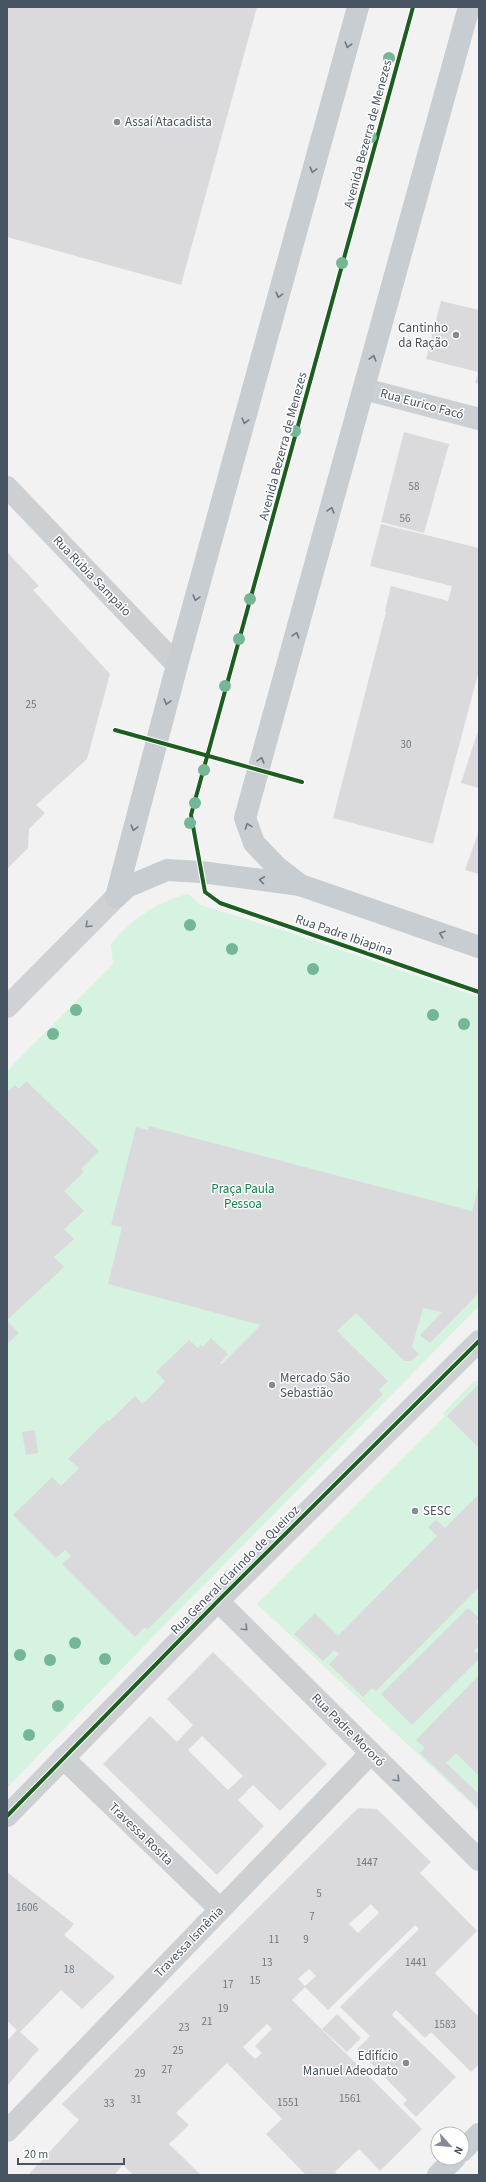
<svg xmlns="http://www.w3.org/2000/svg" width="486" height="2182" font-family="'Source Sans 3',sans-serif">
<rect width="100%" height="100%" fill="#f3f2f2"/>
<g fill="#d5f3e0">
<path d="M188,894L201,905L285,931L479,997V1306L144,1646L7,1788V1071L113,964L111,944C132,919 156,902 188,894Z"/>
<polygon points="474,1381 479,1381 479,1811 257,1604 444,1417 443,1413"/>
</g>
<g fill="#dadadc" fill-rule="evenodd">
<polygon points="7,7 257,7 181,285 7,237"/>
<polygon points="441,301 479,310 479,384 475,383 478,372 426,359"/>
<polygon points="404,432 449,444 424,533 381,522"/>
<polygon points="381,524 479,548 479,670 433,844 333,818 386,612 385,611 391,586 448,601 452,586 370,566"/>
<polygon points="7,552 39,586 33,590 110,674 87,759 36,805 45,813 29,829 28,848 7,869"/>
<polygon points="479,728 479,788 461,783"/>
<polygon points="479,830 479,874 465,870"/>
<polygon points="26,1081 99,1151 81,1169 84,1172 64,1191 84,1211 64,1229 74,1239 54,1257 64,1267 7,1320 7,1092 15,1085 19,1089"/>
<polygon points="149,1126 472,1211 479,1184 479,1293 430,1343 420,1335 442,1312 423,1308 412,1347 419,1354 411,1361 404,1361 356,1313 337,1331 388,1381 379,1390 383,1394 147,1630 145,1627 135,1637 62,1564 71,1556 65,1550 56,1558 13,1515 52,1477 61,1486 79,1468 68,1459 107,1420 109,1421 135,1396 142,1404 150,1397 165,1381 156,1372 189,1340 198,1348 201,1345 203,1347 211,1338 228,1354 220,1363 222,1364 261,1325 108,1284 122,1227 111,1225 136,1127 148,1130"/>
<polygon points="7,1321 19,1333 7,1344"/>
<polygon points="479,1384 479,1448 447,1416"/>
<polygon points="35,1430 38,1453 26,1455 22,1432"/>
<polygon points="479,1494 479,1587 376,1691 372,1688 363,1697 329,1664 339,1654 334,1650 323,1661 294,1634 315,1613 338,1636 437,1536 428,1527 436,1520 445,1528"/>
<polygon points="468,1608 479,1618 476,1622 479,1625 479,1646 474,1650 479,1655 479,1659 412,1725 381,1694"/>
<path d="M213,1652L327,1764L280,1811L253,1785L238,1800L264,1826L217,1875L103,1764L150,1716L177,1742L193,1725L167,1699ZM202,1736L243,1776L228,1790L188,1750Z"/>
<polygon points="479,1675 479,1776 456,1753 446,1763 479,1794 479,1809 420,1753 425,1748 416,1740"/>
<path d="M358,1808L377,1809L431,1862L420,1873L477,1931L435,1973L479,2017V2064L471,2072L431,2032L425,2038L396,2010L392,2015L456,2077L416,2117L403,2104L407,2100L357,2049L370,2036L340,2007L419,1929L415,1925L328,2010L305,1987L292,2000L422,2129L380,2171L359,2149L335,2172L338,2175H306L266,2134L282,2119L227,2063L176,2113L189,2125L169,2144L201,2175H133L123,2165L114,2175H28L79,2120L62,2104ZM371,1904L379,1913L358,1933L349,1924ZM309,1969L316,1976L305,1986L298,1979ZM267,2024L272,2029L255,2046L262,2053L255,2059L243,2047Z"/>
<polygon points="7,1872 74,1924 64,1935 115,1977 82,2009 61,1990 20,2032 39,2049 7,2086 7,2041 17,2030 7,2021"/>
<polygon points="337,2014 361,2038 347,2052 322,2029"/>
</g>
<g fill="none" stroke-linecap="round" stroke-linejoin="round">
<g stroke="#cdd0d3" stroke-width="22">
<polyline points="364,389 479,419"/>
<polyline points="7,487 177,665"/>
<polyline points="218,1601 479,1860"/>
<polyline points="63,1758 220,1909"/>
<polyline points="7,1816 218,1601 479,1341"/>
<polyline points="7,2131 371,1753"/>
</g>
<polyline stroke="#ced2d5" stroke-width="22" points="7,1007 116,897"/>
<g stroke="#c8cdd1" stroke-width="22">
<polyline points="300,885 277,867 254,843 245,818 469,7"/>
<polyline points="116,897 177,665 358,7"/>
<polyline points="116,897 127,887 167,870 201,872 300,885 479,947"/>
<polyline points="462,2151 479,2134"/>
<polyline points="438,2175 455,2158"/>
</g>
<g stroke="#fff" stroke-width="6">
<g id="cycleway">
<polyline points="413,7 191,815 205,892 220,903 479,992"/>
<polyline points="115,730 302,782"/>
<polyline points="7,1816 218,1601 479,1341"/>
</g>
</g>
<use href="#cycleway" stroke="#1b5e20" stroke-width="4"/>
</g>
<g fill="#75b696">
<circle cx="389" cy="58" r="6"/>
<circle cx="371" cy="137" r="6"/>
<circle cx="342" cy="263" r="6"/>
<circle cx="295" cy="431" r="6"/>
<circle cx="250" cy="599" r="6"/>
<circle cx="239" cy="639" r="6"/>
<circle cx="225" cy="686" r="6"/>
<circle cx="204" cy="770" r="6"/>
<circle cx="195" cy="803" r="6"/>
<circle cx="190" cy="823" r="6"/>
<circle cx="190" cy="925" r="6"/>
<circle cx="232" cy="949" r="6"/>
<circle cx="313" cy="969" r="6"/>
<circle cx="76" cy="1010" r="6"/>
<circle cx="433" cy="1015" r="6"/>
<circle cx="464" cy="1024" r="6"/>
<circle cx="53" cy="1034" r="6"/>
<circle cx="75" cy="1643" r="6"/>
<circle cx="20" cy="1655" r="6"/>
<circle cx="105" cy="1659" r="6"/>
<circle cx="50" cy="1660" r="6"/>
<circle cx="58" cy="1706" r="6"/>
<circle cx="29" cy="1735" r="6"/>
</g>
<defs><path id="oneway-chevron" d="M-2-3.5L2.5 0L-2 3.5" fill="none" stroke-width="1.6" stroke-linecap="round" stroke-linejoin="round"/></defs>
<g stroke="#6e7883">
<use href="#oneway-chevron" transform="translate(348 45) rotate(105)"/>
<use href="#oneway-chevron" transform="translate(313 170) rotate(105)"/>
<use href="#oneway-chevron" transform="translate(279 295) rotate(105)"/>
<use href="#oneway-chevron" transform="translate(373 358) rotate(-75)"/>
<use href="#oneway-chevron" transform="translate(245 421) rotate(105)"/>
<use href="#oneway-chevron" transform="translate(331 510) rotate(-74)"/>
<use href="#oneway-chevron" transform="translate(196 598) rotate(106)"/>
<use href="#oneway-chevron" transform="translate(296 635) rotate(-74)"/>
<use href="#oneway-chevron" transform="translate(167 702) rotate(105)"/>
<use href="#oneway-chevron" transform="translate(261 760) rotate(-74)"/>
<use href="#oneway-chevron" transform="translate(248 826) rotate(-110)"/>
<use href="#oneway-chevron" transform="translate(134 828) rotate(105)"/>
<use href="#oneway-chevron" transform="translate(262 880) rotate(-172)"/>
<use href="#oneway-chevron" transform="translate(442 934) rotate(-161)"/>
</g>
<use stroke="#76808a" href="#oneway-chevron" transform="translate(88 925) rotate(135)"/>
<g stroke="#767f89">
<use href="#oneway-chevron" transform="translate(245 1628) rotate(45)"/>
<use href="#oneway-chevron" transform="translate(397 1779) rotate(45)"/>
</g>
<g fill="#838b94" stroke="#fff" stroke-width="1.5">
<circle cx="117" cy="122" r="4"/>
<circle cx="456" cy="335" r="4"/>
<circle cx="272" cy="1385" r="4"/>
<circle cx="415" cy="1511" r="4"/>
<circle cx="406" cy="2063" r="4"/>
</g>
<g text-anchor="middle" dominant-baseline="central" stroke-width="3" stroke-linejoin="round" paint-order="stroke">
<g font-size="11" fill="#6d7781">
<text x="414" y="486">58</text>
<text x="405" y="518">56</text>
<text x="31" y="704">25</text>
<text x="406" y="744">30</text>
<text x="367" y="1862">1447</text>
<text x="319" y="1893">5</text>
<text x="27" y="1907">1606</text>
<text x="312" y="1916">7</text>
<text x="274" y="1939">11</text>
<text x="306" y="1939">9</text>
<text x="267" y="1962">13</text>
<text x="416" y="1962">1441</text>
<text x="69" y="1969">18</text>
<text x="255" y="1980">15</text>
<text x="228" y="1984">17</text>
<text x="223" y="2008">19</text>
<text x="207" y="2021">21</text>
<text x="445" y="2024">1583</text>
<text x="184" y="2027">23</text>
<text x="178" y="2050">25</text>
<text x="167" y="2069">27</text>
<text x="140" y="2073">29</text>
<text x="350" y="2098">1561</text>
<text x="136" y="2099">31</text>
<text x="288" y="2102">1551</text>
<text x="109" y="2103">33</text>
</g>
<g font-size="13" fill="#475461" stroke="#fff" text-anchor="start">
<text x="125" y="122">Assaí Atacadista</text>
<text x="448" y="328" text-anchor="end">Cantinho<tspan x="448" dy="15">da Ração</tspan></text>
<text x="280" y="1378">Mercado São<tspan x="280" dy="15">Sebastião</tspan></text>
<text x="423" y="1511">SESC</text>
<text x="398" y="2056" text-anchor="end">Edifício<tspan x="398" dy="15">Manuel Adeodato</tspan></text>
</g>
<g font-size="13" fill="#475461" stroke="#fff">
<text transform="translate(368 134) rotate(-75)">Avenida Bezerra de Menezes</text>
<text transform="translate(422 404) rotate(15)">Rua Eurico Facó</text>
<text transform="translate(283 446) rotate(-75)">Avenida Bezerra de Menezes</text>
<text transform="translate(92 576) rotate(46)">Rua Rúbia Sampaio</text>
<text transform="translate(344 935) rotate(19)">Rua Padre Ibiapina</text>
<text transform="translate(235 1570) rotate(-45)">Rua General Clarindo de Queiroz</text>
<text transform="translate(348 1730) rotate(45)">Rua Padre Mororó</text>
<text transform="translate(141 1834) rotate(44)">Travessa Rosita</text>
<text transform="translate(189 1942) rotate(-46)">Travessa Ismênia</text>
</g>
<g font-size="13" fill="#0e854b" stroke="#fff">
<text x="243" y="1189">Praça Paula<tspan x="243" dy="15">Pessoa</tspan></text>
</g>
</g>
<rect width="486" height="2182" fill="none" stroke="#475461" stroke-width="16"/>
<g transform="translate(450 2146) rotate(117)"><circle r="19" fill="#ffffff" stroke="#b5bbc0"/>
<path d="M0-3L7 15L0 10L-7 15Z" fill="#838b94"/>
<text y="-6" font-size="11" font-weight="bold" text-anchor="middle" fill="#475461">N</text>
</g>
<path d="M18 2158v6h106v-6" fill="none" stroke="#475461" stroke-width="2"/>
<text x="24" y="2158" font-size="12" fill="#475461" stroke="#ffffff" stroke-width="3" paint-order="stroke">20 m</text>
</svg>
